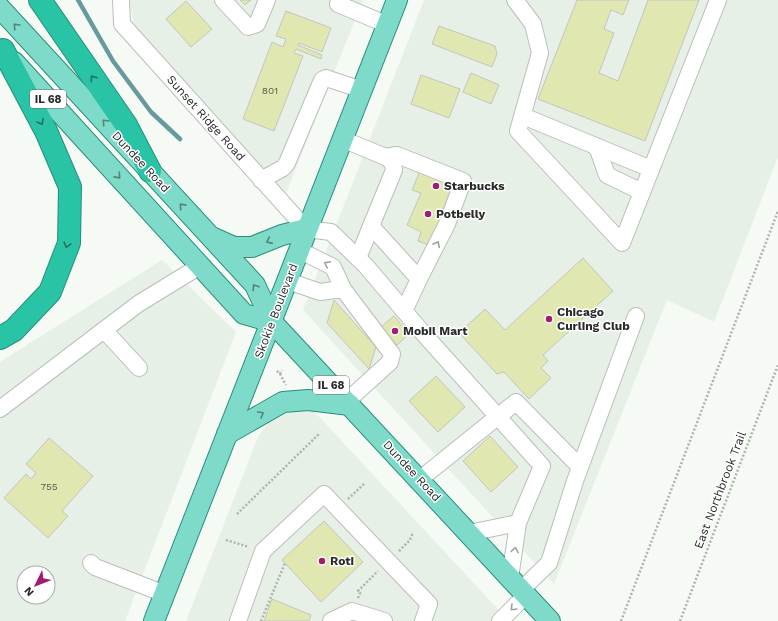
<svg xmlns="http://www.w3.org/2000/svg" width="778" height="621" font-family="'Work Sans',sans-serif">
<rect width="100%" height="100%" fill="#f6faf5"/>
<g fill="#e6f0e6" fill-rule="evenodd">
<polygon points="129,0 363,0 285,196 135,29"/>
<polygon points="424,0 778,0 778,157 714,322 667,300 554,584 303,310"/>
<path d="M162,260L236,332L125,621H0V362ZM24,573H48V597H24Z"/>
<polygon points="310,407 509,621 186,621 258,437 275,413"/>
</g>
<g fill="none" stroke-linecap="round" stroke-linejoin="round">
<polyline stroke="#679a9f" stroke-width="4.5" points="78,0 113,61 151,112 180,139"/>
</g>
<g fill="#e0e7b0" stroke="#c4c5c0">
<polygon points="240,0 251,0 245,5"/>
<polygon points="577,0 629,0 623,15 611,10 604,29 614,33 599,73 618,81 648,0 699,0 645,141 538,99"/>
<polygon points="186,1 212,29 191,47 166,19"/>
<polygon points="286,11 331,28 322,52 299,43 298,45 322,55 321,59 296,49 294,53 303,56 274,131 243,119 272,42 283,47 286,39 276,36"/>
<polygon points="439,26 495,46 497,54 492,67 432,44"/>
<polygon points="471,73 499,85 491,104 463,92"/>
<polygon points="421,75 460,89 449,118 411,104"/>
<polygon points="422,166 453,186 431,246 418,241 421,232 407,225 421,193 412,190"/>
<polygon points="583,258 613,291 543,355 548,361 541,368 551,378 529,399 504,372 497,374 459,333 485,309 505,330"/>
<polygon points="334,300 376,347 369,369 327,323"/>
<polygon points="394,316 409,334 397,345 381,327"/>
<polygon points="436,376 465,407 438,432 409,401"/>
<polygon points="490,436 518,467 491,492 463,461"/>
<polygon points="49,438 93,476 62,511 68,516 48,538 4,498 26,474 31,479 36,473 26,464"/>
<polygon points="324,521 363,562 321,602 282,560"/>
<polygon points="272,599 311,615 309,621 264,621"/>
</g>
<g fill="none" stroke-linecap="round" stroke-linejoin="round">
<g stroke="#babeba" stroke-width="18">
<g id="minor">
<polyline points="121,0 122,24 306,229 331,232 366,266 422,332 542,466 518,523 510,578"/>
<polyline points="223,0 248,27 257,24 267,0"/>
<polyline points="339,0 338,4 388,25"/>
<polyline points="515,0 533,24 540,53 518,131 622,243 718,0"/>
<polyline points="523,116 651,169"/>
<polyline points="342,139 388,158 393,164 394,170 358,258"/>
<polyline points="597,147 607,175 642,192"/>
<polyline points="385,157 397,155 463,181 447,224 419,279"/>
<polyline points="261,180 283,168 287,163 322,80 326,78 362,90"/>
<polyline points="371,226 419,279 404,311"/>
<polyline points="299,250 333,267 343,289 392,354 390,362 347,401"/>
<polyline points="288,281 320,292 343,289"/>
<polyline points="104,330 139,368"/>
<polyline points="0,409 138,304 200,266"/>
<polyline points="419,480 516,402 580,467"/>
<polyline points="469,533 518,523"/>
<polyline points="91,563 95,567 165,594"/>
<polyline points="521,590 549,563 575,481 636,316"/>
<polyline points="238,621 263,551 324,494 429,604 423,621"/>
<polyline points="331,621 352,611 384,621"/>
<polyline points="500,621 526,595"/>
</g>
</g>
<g stroke="#298e7a" stroke-width="22">
<g id="major">
<polyline points="0,8 255,285 272,322 550,621"/>
<polyline points="14,62 244,314 272,322"/>
<polyline points="214,238 234,247 252,247 282,235 306,229"/>
<polyline points="227,434 283,402 308,400 350,405"/>
<polyline points="154,621 397,0"/>
</g>
</g>
<g stroke="#298e7a" stroke-width="24">
<g id="highway">
<polyline points="40,0 126,125 150,171"/>
<polyline points="0,338 14,330 50,292 69,243 70,187 46,131 3,50"/>
</g>
</g>
<g stroke="#afb2ae" stroke-width="2.5" stroke-dasharray="2 2" stroke-linecap="butt">
<polyline points="277,371 280,374 286,385"/>
<polyline points="280,374 282,370"/>
<polyline points="348,499 365,483"/>
<polyline points="237,514 319,434"/>
<polyline points="226,540 249,547"/>
<polyline points="399,551 410,540 413,532"/>
<polyline points="358,598 360,593 358,591 378,571"/>
<polyline points="261,621 285,563"/>
<polyline points="621,621 778,211"/>
<polyline points="680,621 778,365"/>
</g>
<use href="#minor" stroke="#fff" stroke-width="16"/>
<use href="#major" stroke="#7fdbc9" stroke-width="20"/>
<use href="#highway" stroke="#29c3a5" stroke-width="22"/>
</g>
<defs><path id="oneway-chevron" d="M-2-3.5L2.5 0L-2 3.5" fill="none" stroke-width="1.6" stroke-linecap="round" stroke-linejoin="round"/></defs>
<g stroke="#548379">
<use href="#oneway-chevron" transform="translate(16 26) rotate(-133)"/>
<use href="#oneway-chevron" transform="translate(105 122) rotate(-133)"/>
<use href="#oneway-chevron" transform="translate(118 176) rotate(48)"/>
<use href="#oneway-chevron" transform="translate(182 206) rotate(-132)"/>
<use href="#oneway-chevron" transform="translate(269 241) rotate(156)"/>
<use href="#oneway-chevron" transform="translate(255 287) rotate(-122)"/>
<use href="#oneway-chevron" transform="translate(261 414) rotate(-30)"/>
</g>
<g stroke="#296f61">
<use href="#oneway-chevron" transform="translate(93 78) rotate(-124)"/>
<use href="#oneway-chevron" transform="translate(41 122) rotate(61)"/>
<use href="#oneway-chevron" transform="translate(67 245) rotate(105)"/>
</g>
<g stroke="#9fa09f">
<use href="#oneway-chevron" transform="translate(437 244) rotate(-63)"/>
<use href="#oneway-chevron" transform="translate(327 264) rotate(-154)"/>
<use href="#oneway-chevron" transform="translate(515 550) rotate(-81)"/>
<use href="#oneway-chevron" transform="translate(513 608) rotate(135)"/>
</g>
<g fill="#a21e6d" stroke="#fff" stroke-width="1.5">
<circle cx="436" cy="186" r="4"/>
<circle cx="428" cy="214" r="4"/>
<circle cx="549" cy="319" r="4"/>
<circle cx="395" cy="331" r="4"/>
<circle cx="322" cy="561" r="4"/>
</g>
<g text-anchor="middle" dominant-baseline="central" stroke-width="3" stroke-linejoin="round" paint-order="stroke">
<g font-size="10" fill="#575a4b">
<text x="270" y="90">801</text>
<text x="49" y="486">755</text>
</g>
<g fill="#fff" stroke="#696b69" stroke-width="1">
<rect x="30" y="90" width="36" height="18" rx="3"/>
<rect x="313" y="376" width="36" height="18" rx="3"/>
</g>
<g font-size="11" font-weight="bold" fill="#292b29">
<text x="48" y="99">IL 68</text>
<text x="331" y="385">IL 68</text>
</g>
<g font-size="12" fill="#292b29" stroke="#fff">
<text transform="translate(206 118) rotate(48)">Sunset Ridge Road</text>
<text transform="translate(141 162) rotate(47)">Dundee Road</text>
<text transform="translate(276 311) rotate(-69)">Skokie Boulevard</text>
<text transform="translate(412 471) rotate(47)">Dundee Road</text>
<text transform="translate(720 490) rotate(-69)">East Northbrook Trail</text>
</g>
<g font-size="12" font-weight="bold" fill="#292b29" stroke="#fff" text-anchor="start">
<text x="444" y="186">Starbucks</text>
<text x="436" y="214">Potbelly</text>
<text x="557" y="312">Chicago<tspan x="557" dy="14">Curling Club</tspan></text>
<text x="403" y="331">Mobil Mart</text>
<text x="330" y="561">Roti</text>
</g>
</g>
<g transform="translate(36 585) rotate(227)"><circle r="19" fill="#ffffff" stroke="#a9aaa9"/>
<path d="M0-3L7 15L0 10L-7 15Z" fill="#a21e6d"/>
<text y="-6" font-size="11" font-weight="bold" text-anchor="middle" fill="#292b29">N</text>
</g>
</svg>
